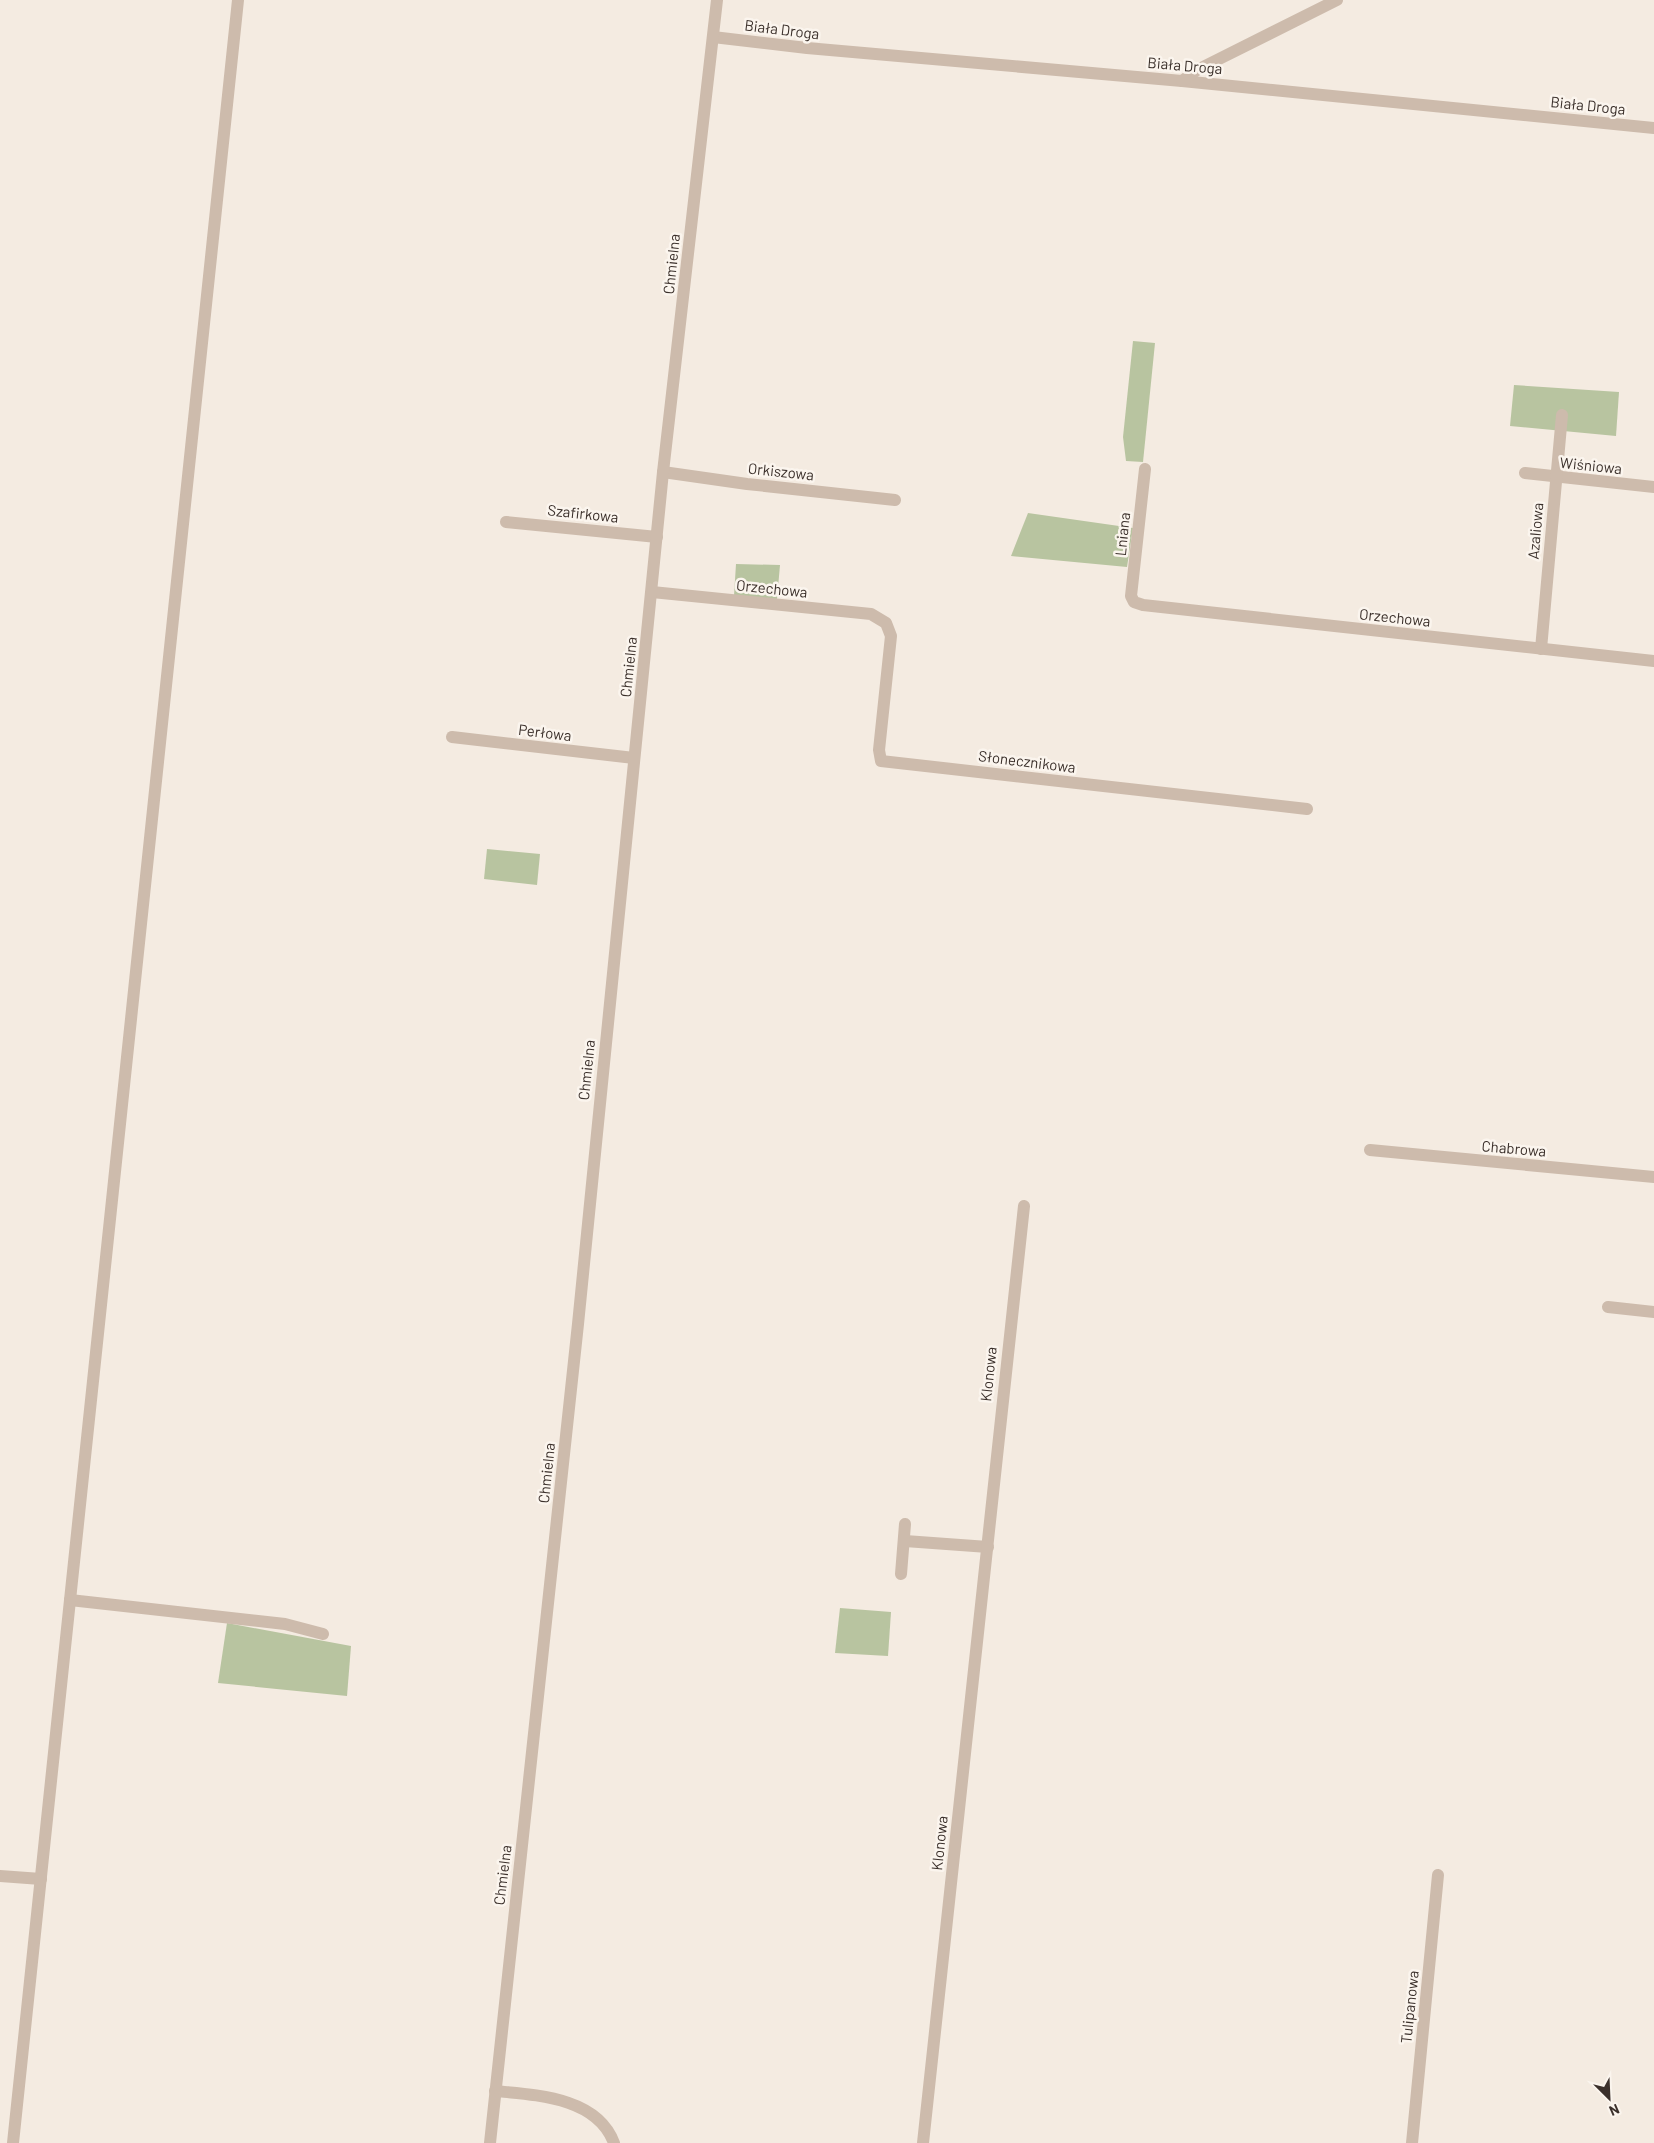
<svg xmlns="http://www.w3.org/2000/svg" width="1654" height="2143" font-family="Barlow,sans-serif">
<rect width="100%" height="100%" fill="#f4ebe1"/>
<g fill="#b8c4a0">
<polygon points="1133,341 1155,343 1143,462 1126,461 1123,437"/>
<polygon points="1514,385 1619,392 1616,436 1510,426"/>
<polygon points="1028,513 1133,528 1127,567 1011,556"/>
<polygon points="736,564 780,565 777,599 734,596"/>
<polygon points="487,849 540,854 537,885 484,879"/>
<polygon points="840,1608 891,1612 888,1656 835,1653"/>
<polygon points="227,1623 351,1646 347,1696 218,1683"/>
</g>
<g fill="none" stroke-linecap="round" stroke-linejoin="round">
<g stroke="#cdbbac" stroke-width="12">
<polyline points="713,37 807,48 1182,81 1654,128"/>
<polyline points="1182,81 1197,70 1337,0"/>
<polyline points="1145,469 1131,596 1134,602 1143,605 1654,661"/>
<polyline points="663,472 747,484 895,500"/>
<polyline points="1525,473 1654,487"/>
<polyline points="506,522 657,537"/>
<polyline points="652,592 871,614 886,623 891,636 879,750 881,761 1307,809"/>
<polyline points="1541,649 1562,415"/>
<polyline points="452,737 634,758"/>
<polyline points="1370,1150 1654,1177"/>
<polyline points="1608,1307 1654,1312"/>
<polyline points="905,1541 988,1547"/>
<polyline points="901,1574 905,1524"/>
<polyline points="70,1600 285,1624 323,1634"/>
<polyline points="0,1876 41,1879"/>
<path d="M495,2091C536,2095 597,2097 614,2143"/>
<polyline points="13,2143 238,0"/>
<polyline points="490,2143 578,1324 663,472 717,0"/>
<polyline points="923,2143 1024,1206"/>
<polyline points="1412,2143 1438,1875"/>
</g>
</g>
<g text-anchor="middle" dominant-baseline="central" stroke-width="5" stroke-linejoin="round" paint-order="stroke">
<g font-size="15" fill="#3b302b" stroke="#fbf5ee">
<text transform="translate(782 29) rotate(7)">Biała Droga</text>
<text transform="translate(1185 65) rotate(5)">Biała Droga</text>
<text transform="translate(1588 105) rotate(6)">Biała Droga</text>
<text transform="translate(671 264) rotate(-84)">Chmielna</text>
<text transform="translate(1591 465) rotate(6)">Wiśniowa</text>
<text transform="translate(781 471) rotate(6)">Orkiszowa</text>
<text transform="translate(583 513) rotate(6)">Szafirkowa</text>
<text transform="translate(1535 531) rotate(-85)">Azaliowa</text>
<text transform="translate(1122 534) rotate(-84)">Lniana</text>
<text transform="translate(772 588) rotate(6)">Orzechowa</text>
<text transform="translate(1395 617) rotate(6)">Orzechowa</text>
<text transform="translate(628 667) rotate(-84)">Chmielna</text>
<text transform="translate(545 732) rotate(7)">Perłowa</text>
<text transform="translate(1027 761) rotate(7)">Słonecznikowa</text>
<text transform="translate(586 1070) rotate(-84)">Chmielna</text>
<text transform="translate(1514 1148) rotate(5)">Chabrowa</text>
<text transform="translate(988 1374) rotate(-84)">Klonowa</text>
<text transform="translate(546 1473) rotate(-84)">Chmielna</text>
<text transform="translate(939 1843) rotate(-84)">Klonowa</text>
<text transform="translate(502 1875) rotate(-83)">Chmielna</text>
<text transform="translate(1409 2007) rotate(-84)">Tulipanowa</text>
</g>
</g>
<g transform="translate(1609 2098) rotate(156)" stroke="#fbf5ee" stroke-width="4" paint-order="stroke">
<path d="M0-4L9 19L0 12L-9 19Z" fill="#3b302b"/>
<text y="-8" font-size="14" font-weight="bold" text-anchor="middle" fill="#3b302b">N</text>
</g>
</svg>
